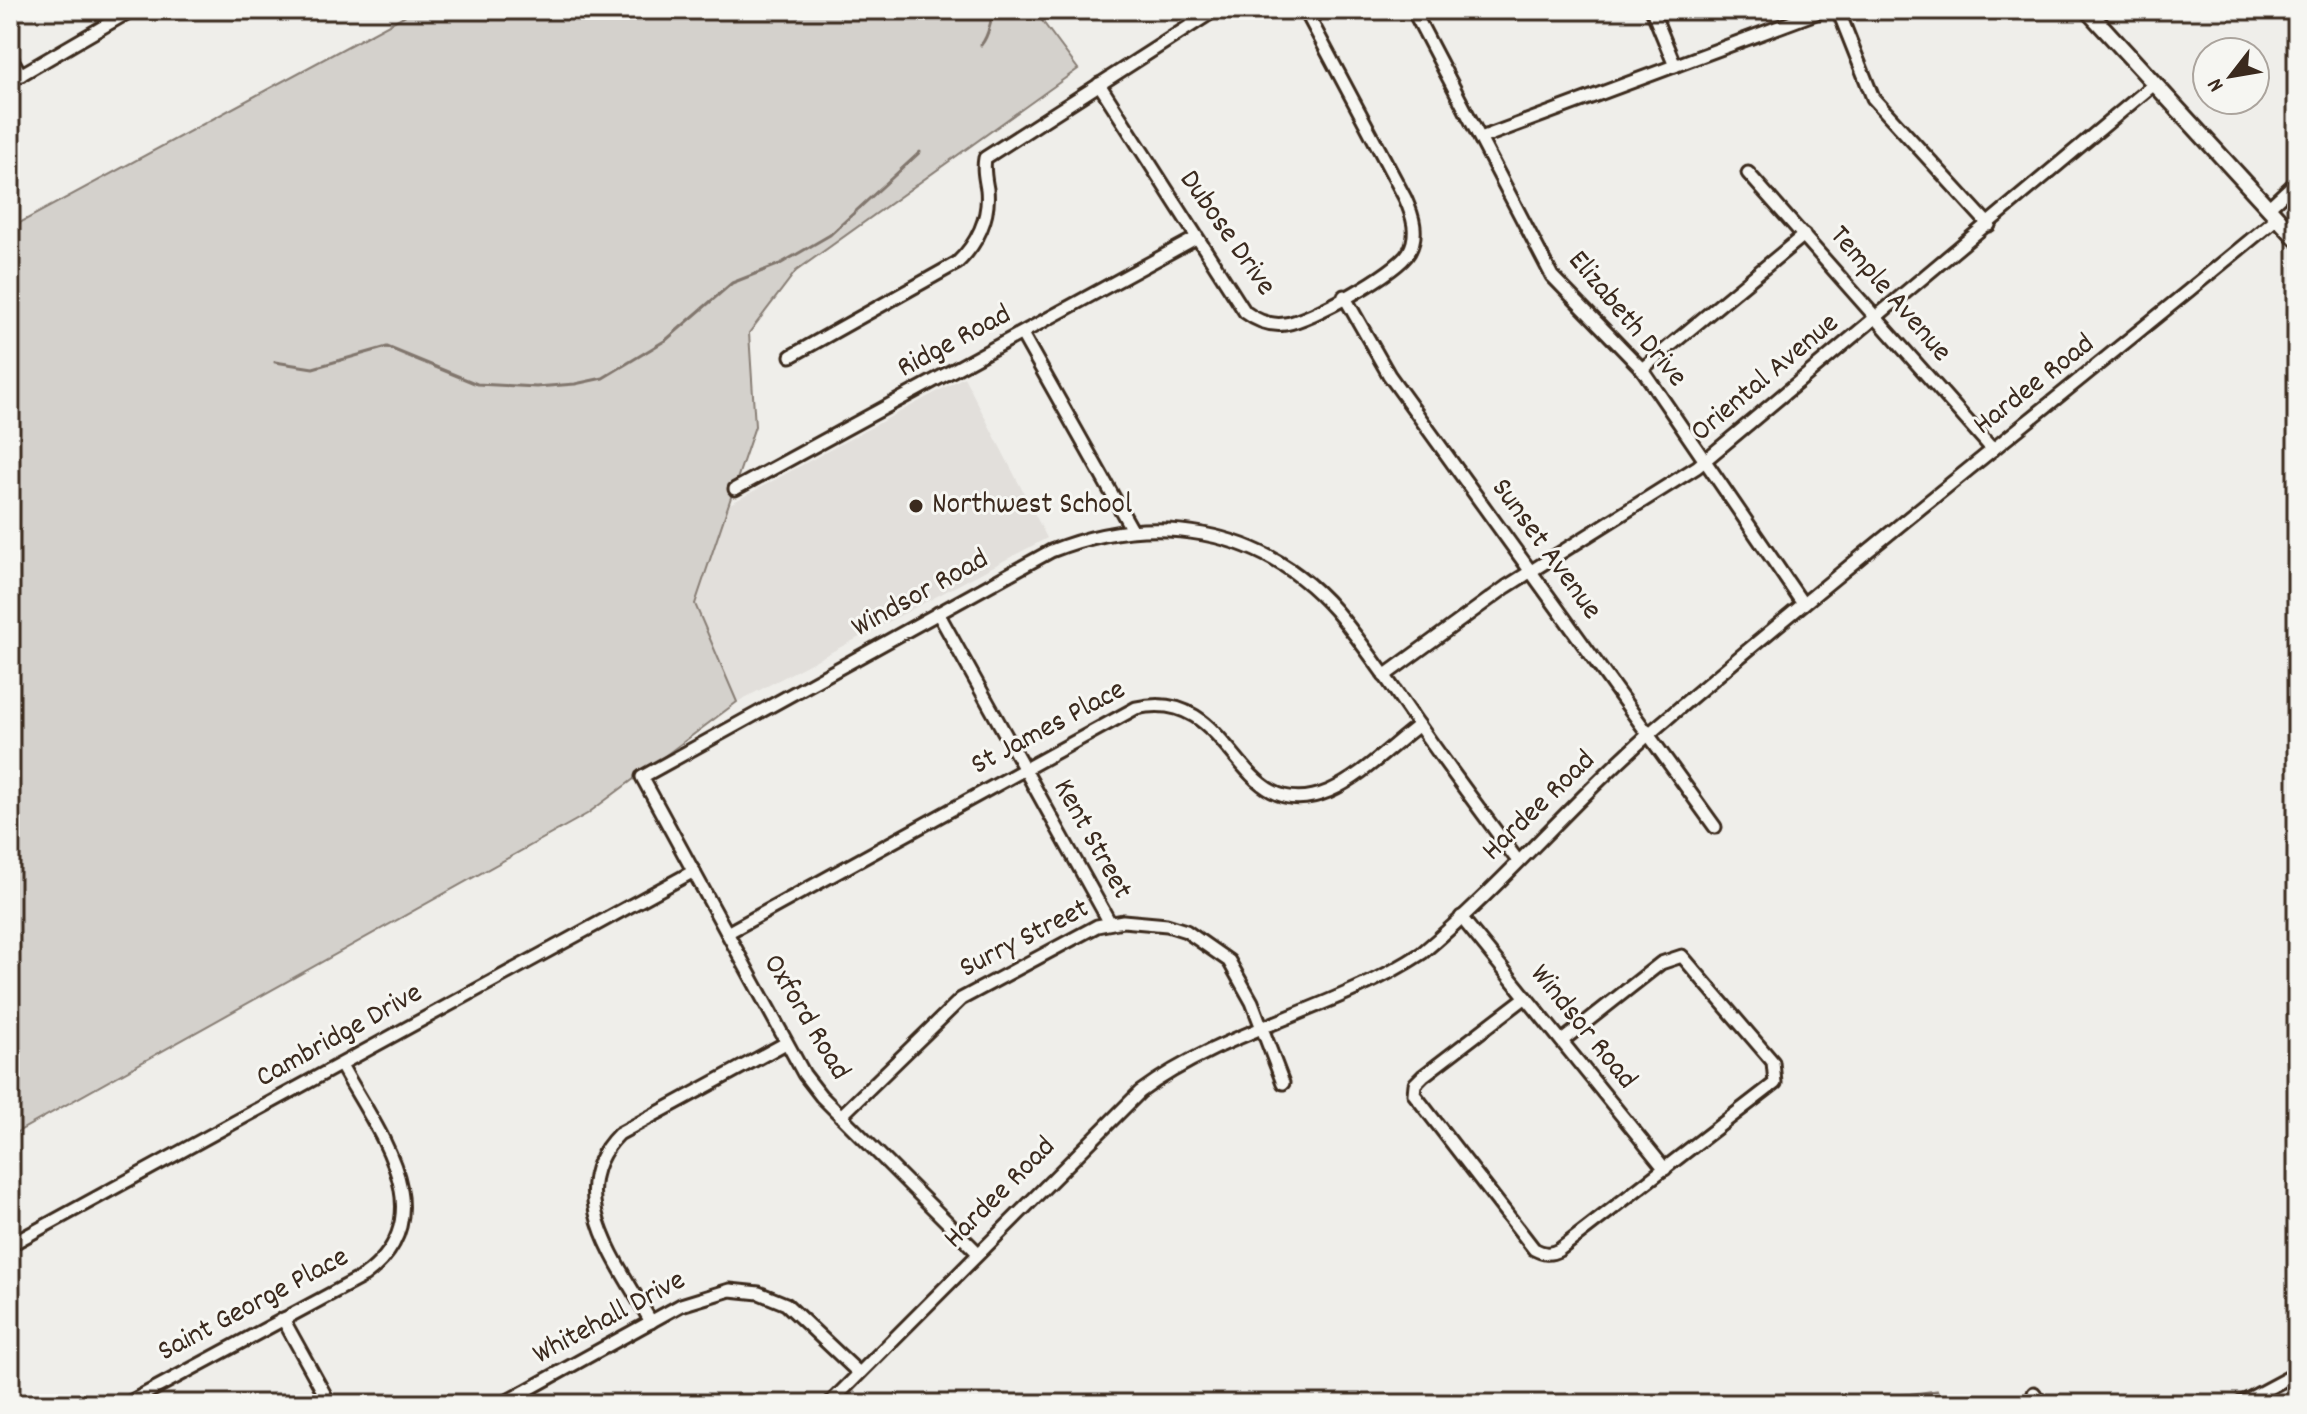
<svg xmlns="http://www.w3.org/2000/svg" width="2307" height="1414" font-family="Dekko,sans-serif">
<rect width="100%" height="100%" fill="#efeeea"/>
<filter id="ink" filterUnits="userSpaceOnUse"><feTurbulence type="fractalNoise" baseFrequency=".0125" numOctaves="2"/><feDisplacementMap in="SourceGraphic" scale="16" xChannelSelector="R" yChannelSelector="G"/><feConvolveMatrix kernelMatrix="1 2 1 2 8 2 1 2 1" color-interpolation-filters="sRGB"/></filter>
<g filter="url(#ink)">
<polygon fill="#e2dfdb" points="964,377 1047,538 737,702 695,604 728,505"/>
<polygon fill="#d4d1cc" stroke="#887e75" stroke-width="2" points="415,10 1034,10 1078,69 796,271 749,333 755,426 695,604 737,702 587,814 10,1136 10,228"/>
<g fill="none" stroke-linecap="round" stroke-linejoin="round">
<g stroke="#81766d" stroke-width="3">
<path d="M981,45C991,33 988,22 996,10"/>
<polyline points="275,362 313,368 387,347 477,384 536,387 575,384 603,378 666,340 732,283 780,264 830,235 920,152"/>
<polyline points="2296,1211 2297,1208"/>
<polyline points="1835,1404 1937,1391"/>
</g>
<g stroke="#3b2a1e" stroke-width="17">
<g id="minor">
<polyline points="1413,10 1552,276 1642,369 1803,604"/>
<polyline points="1652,10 1675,66"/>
<polyline points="1838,10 1873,98 1989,225"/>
<polyline points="10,56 21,75"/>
<polyline points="10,81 132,10"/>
<path d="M1099,84L1245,312C1257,321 1270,326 1285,324C1309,321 1397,273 1409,252C1419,234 1413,216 1405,198L1305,10"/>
<polyline points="1481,138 1824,10"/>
<polyline points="1748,173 1993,450"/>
<polyline points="2268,208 2297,181"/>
<polyline points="1344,296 1389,375 1715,827"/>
<polyline points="1022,334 1131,528"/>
<path d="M791,356L957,263C977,244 990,218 987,189C985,178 983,169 985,158L1215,10"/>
<polyline points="1642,369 1804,235"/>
<polyline points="735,489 1196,238"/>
<polyline points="938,613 1110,923"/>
<polyline points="1384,676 1506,587 1697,467 2153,85"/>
<polyline points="1461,917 1665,1169"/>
<path d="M727,933L1136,708C1237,684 1233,831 1329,791C1361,777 1391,746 1419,725"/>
<path d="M1526,997L1423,1076L1415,1084L1414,1094L1534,1249C1544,1254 1549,1255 1559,1250L1775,1083L1773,1062L1682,956L1661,963L1562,1041"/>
<polyline points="841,1116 961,999 1097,926 1123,921 1167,925 1186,931 1229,961 1252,1002 1283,1083"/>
<polyline points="10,1245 694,871"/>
<path d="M977,1252L821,1096L804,1074L642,777L1051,551C1151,511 1262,526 1335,610C1364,644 1389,682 1414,718C1448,767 1483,814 1518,861"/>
<polyline points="283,1319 330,1404"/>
<path d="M651,1322C619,1263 559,1194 619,1134L786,1043"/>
<polyline points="2034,1393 2041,1404"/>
<path d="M126,1404L364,1276C446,1215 377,1131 341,1065"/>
<polyline points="502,1404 681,1305 730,1290 759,1293 786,1304 859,1373"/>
<path d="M829,1404L1140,1092C1225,1029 1334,1011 1422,953C1505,883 1575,798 1657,727C1860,553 2071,389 2277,218"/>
<polyline points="2239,1404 2297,1373"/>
</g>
</g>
<g stroke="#3b2a1e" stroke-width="20">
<polyline id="major" points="2087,10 2297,239"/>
</g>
<use href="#minor" stroke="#f6f6f2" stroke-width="11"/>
<use href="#major" stroke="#f6f6f2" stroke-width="14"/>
</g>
</g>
<circle fill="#3b2a1e" stroke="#f6f6f2" stroke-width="3" cx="916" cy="506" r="8"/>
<g text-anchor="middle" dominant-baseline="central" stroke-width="6" stroke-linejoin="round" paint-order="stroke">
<g font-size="30" fill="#3b2a1e" stroke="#f6f6f2">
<text transform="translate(1226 234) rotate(55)">Dubose Drive</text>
<text transform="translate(1889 295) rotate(49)">Temple Avenue</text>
<text transform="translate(1626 320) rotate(50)">Elizabeth Drive</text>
<text transform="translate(955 343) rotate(-28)">Ridge Road</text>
<text transform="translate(1766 379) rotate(-40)">Oriental Avenue</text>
<text transform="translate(2035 386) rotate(-38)">Hardee Road</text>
<text transform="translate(1545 550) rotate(54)">Sunset Avenue</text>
<text transform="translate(921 595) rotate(-29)">Windsor Road</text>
<text transform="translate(1049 729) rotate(-28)">St James Place</text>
<text transform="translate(1540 807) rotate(-44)">Hardee Road</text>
<text transform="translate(1091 840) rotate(61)">Kent Street</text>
<text transform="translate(1025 940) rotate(-27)">Surry Street</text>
<text transform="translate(805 1018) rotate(59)">Oxford Road</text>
<text transform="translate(1582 1028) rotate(51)">Windsor Road</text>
<text transform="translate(340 1037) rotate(-29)">Cambridge Drive</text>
<text transform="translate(1001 1194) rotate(-45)">Hardee Road</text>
<text transform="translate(254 1306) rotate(-28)">Saint George Place</text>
<text transform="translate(610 1319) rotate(-28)">Whitehall Drive</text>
</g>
<g font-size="30" fill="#3b2a1e" stroke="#f6f6f2" text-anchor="start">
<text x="932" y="506">Northwest School</text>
</g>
</g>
<rect width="2307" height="1414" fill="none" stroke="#f6f6f2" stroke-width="40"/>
<rect x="20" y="20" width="2267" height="1374" fill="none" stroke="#3b2a1e" stroke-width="3" filter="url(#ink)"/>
<g transform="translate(2231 76) rotate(239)"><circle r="38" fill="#f6f6f2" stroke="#aba49d" stroke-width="2"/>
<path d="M0-6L14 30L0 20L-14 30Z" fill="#3b2a1e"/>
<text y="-12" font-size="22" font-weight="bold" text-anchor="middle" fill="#3b2a1e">N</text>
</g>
</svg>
